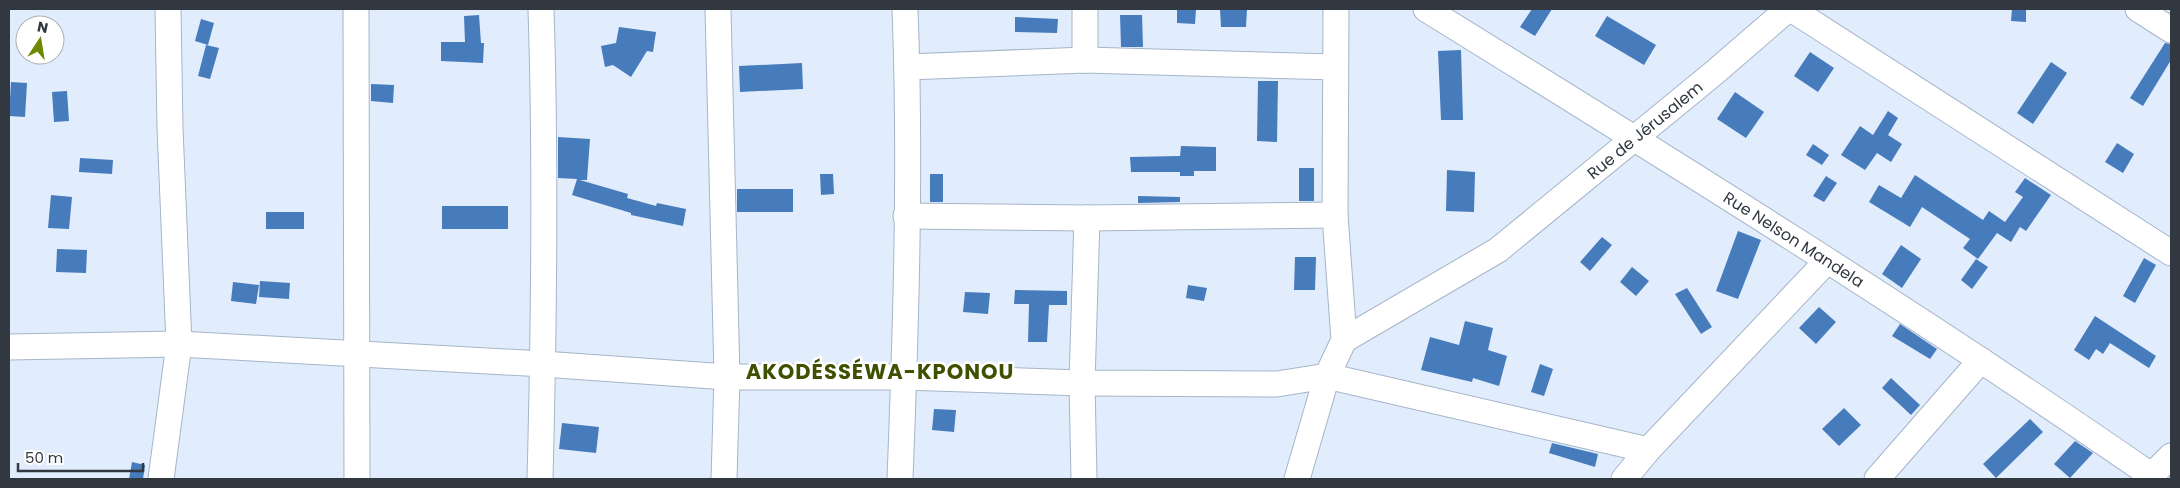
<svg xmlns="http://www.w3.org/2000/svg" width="2180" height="488" font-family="Poppins,sans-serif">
<rect width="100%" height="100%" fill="#e1edfd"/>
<g fill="#467bbc">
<polygon points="1177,9 1196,9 1195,24 1177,23"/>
<polygon points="1220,9 1247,9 1246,27 1221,27"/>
<polygon points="1532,9 1552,9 1535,36 1520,27"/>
<polygon points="2012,9 2026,9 2026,22 2011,21"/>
<polygon points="479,15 481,43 484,43 483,63 441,61 441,42 465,42 464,16"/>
<polygon points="1120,15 1142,15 1143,47 1121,47"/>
<polygon points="1607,16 1656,45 1644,65 1595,36"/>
<polygon points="1015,17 1058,19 1057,33 1015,32"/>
<polygon points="201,19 214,23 208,45 195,41"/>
<polygon points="619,27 656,32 653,52 647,51 631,77 613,65 605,67 601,46 616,43"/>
<polygon points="2165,43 2171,44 2171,60 2143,106 2130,98"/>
<polygon points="206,45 219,48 210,79 198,76"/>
<polygon points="1461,50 1463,120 1441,120 1438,51"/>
<polygon points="1810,52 1834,68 1818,92 1794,76"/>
<polygon points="2051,62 2067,73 2033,124 2017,113"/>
<polygon points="802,63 803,89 740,92 739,66"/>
<polygon points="1258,81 1278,81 1277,142 1257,141"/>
<polygon points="11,82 27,83 25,117 9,116"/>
<polygon points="371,84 394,85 393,103 371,101"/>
<polygon points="67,91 69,121 54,122 52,92"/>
<polygon points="1735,92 1764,112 1746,138 1717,119"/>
<polygon points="1888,111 1898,118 1888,135 1902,144 1891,162 1877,153 1865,170 1841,155 1860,126 1873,135"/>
<polygon points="558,137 590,139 587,180 580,180 628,194 627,198 656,206 657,203 686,209 683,226 631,215 631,213 572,195 577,179 558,178"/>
<polygon points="2117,143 2134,154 2123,173 2105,162"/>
<polygon points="1813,144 1829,155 1822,165 1806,155"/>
<polygon points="1181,146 1216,147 1216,171 1194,171 1194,176 1180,176 1180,172 1131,172 1130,157 1180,156"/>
<polygon points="80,158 113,160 112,174 79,172"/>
<rect x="1299" y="168" width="15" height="33"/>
<polygon points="1447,170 1475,172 1474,212 1446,211"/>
<polygon points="820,174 833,174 834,194 821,195"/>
<rect x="930" y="174" width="13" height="28"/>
<polygon points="1915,175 1983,220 1989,211 2005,222 2023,197 2015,192 2025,178 2051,195 2026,231 2020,227 2011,242 1997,233 1978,259 1963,248 1970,239 1922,207 1910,227 1869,202 1879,185 1901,198"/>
<polygon points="1826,176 1837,183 1824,202 1813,196"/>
<rect x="737" y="189" width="56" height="23"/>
<polygon points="51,195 72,197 69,229 48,228"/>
<polygon points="1138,196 1180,197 1180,202 1138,203"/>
<rect x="442" y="206" width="66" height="23"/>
<rect x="266" y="212" width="38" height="17"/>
<polygon points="1738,231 1761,240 1738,299 1716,291"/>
<polygon points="1602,237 1612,245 1590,271 1580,262"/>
<polygon points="1901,245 1921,259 1902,288 1882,274"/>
<polygon points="57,249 87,250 86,273 56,272"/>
<polygon points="1295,257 1316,257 1315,290 1294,290"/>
<polygon points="2144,258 2156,265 2135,303 2123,296"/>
<polygon points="1976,259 1988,267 1972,289 1961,280"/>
<polygon points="1632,267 1649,281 1636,296 1620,282"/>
<polygon points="260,281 290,283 289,299 259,297"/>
<polygon points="233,282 259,285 256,304 231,301"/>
<polygon points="1188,285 1207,288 1204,301 1186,298"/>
<polygon points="1687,288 1712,327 1701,334 1675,294"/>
<polygon points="1015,290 1067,291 1067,305 1049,305 1047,342 1028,342 1029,304 1014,304"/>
<polygon points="965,292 990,293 988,314 963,312"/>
<polygon points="1819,307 1836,322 1816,344 1799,328"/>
<polygon points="2095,316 2156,356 2149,368 2110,343 2103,354 2096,349 2089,360 2074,350"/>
<polygon points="1465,321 1493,328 1488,350 1507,356 1499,386 1473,378 1472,382 1421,370 1430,337 1459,345"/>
<polygon points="1900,324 1937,349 1930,359 1892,336"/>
<polygon points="1540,364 1553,369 1544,396 1531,392"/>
<polygon points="1891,378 1920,405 1911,415 1882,388"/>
<polygon points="1844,408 1861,425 1839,446 1822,429"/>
<polygon points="934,409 956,410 954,432 932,430"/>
<polygon points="2030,419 2043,432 1996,478 1983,464"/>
<polygon points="562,423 599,427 596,453 559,449"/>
<polygon points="2075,441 2093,453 2070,478 2054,464"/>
<polygon points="1552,443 1598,454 1595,467 1549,453"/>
<polygon points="132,462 145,465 143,479 129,479"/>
</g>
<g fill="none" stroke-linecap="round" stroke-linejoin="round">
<g stroke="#a6b5c8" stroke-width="27">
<g id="minor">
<polyline points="356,9 357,479"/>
<polyline points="718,9 727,377 724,479"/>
<path id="s1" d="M1426,9C1670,160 1915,312 2152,476L2154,479"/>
<polyline points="1791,9 2171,253"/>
<polyline points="2138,9 2171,30"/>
<polyline points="1085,60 1085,9"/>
<polyline points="907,67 1085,60 1335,67"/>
<polyline points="906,216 1087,218 1335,215"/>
<path id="s2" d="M1344,340L1498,250L1714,73L1788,9"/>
<polyline points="9,347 179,344 543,364 727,377 904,377 1082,383 1277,384 1327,376 1648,450"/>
<polyline points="161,479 179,344 170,128 168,9"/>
<path d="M540,479C544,323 546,165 541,9"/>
<path d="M900,479C906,323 911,165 905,9"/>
<polyline points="1084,479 1082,383 1087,218"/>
<polyline points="1297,479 1327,376 1344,340 1335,215 1336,9"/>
<polyline points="1624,479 1648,450 1827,261"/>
<polyline points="1877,479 1981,360"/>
<polyline points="2148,479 2171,456"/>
</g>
</g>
<use href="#minor" stroke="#fff" stroke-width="25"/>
</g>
<g text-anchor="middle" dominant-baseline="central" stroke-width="5" stroke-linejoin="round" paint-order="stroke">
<g font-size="16" fill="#323840" stroke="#fff">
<text stroke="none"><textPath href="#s2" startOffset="368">Rue de Jérusalem</textPath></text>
<text stroke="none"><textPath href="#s1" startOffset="434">Rue Nelson Mandela</textPath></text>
</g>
<g font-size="21" font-weight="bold" letter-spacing="1" fill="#3f5000" stroke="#fff">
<text x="880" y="371">AKODÉSSÉWA-KPONOU</text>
</g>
</g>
<rect width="2180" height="488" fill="none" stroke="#323840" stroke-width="20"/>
<g transform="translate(40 40) rotate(12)"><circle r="24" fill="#ffffff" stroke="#adafb3"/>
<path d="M0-4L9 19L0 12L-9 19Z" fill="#6e8900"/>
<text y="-8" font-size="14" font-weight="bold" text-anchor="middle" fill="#323840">N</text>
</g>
<path d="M18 463v8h125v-8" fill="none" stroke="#323840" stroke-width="2.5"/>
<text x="25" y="463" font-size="15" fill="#323840" stroke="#ffffff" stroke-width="4" paint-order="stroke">50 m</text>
</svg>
